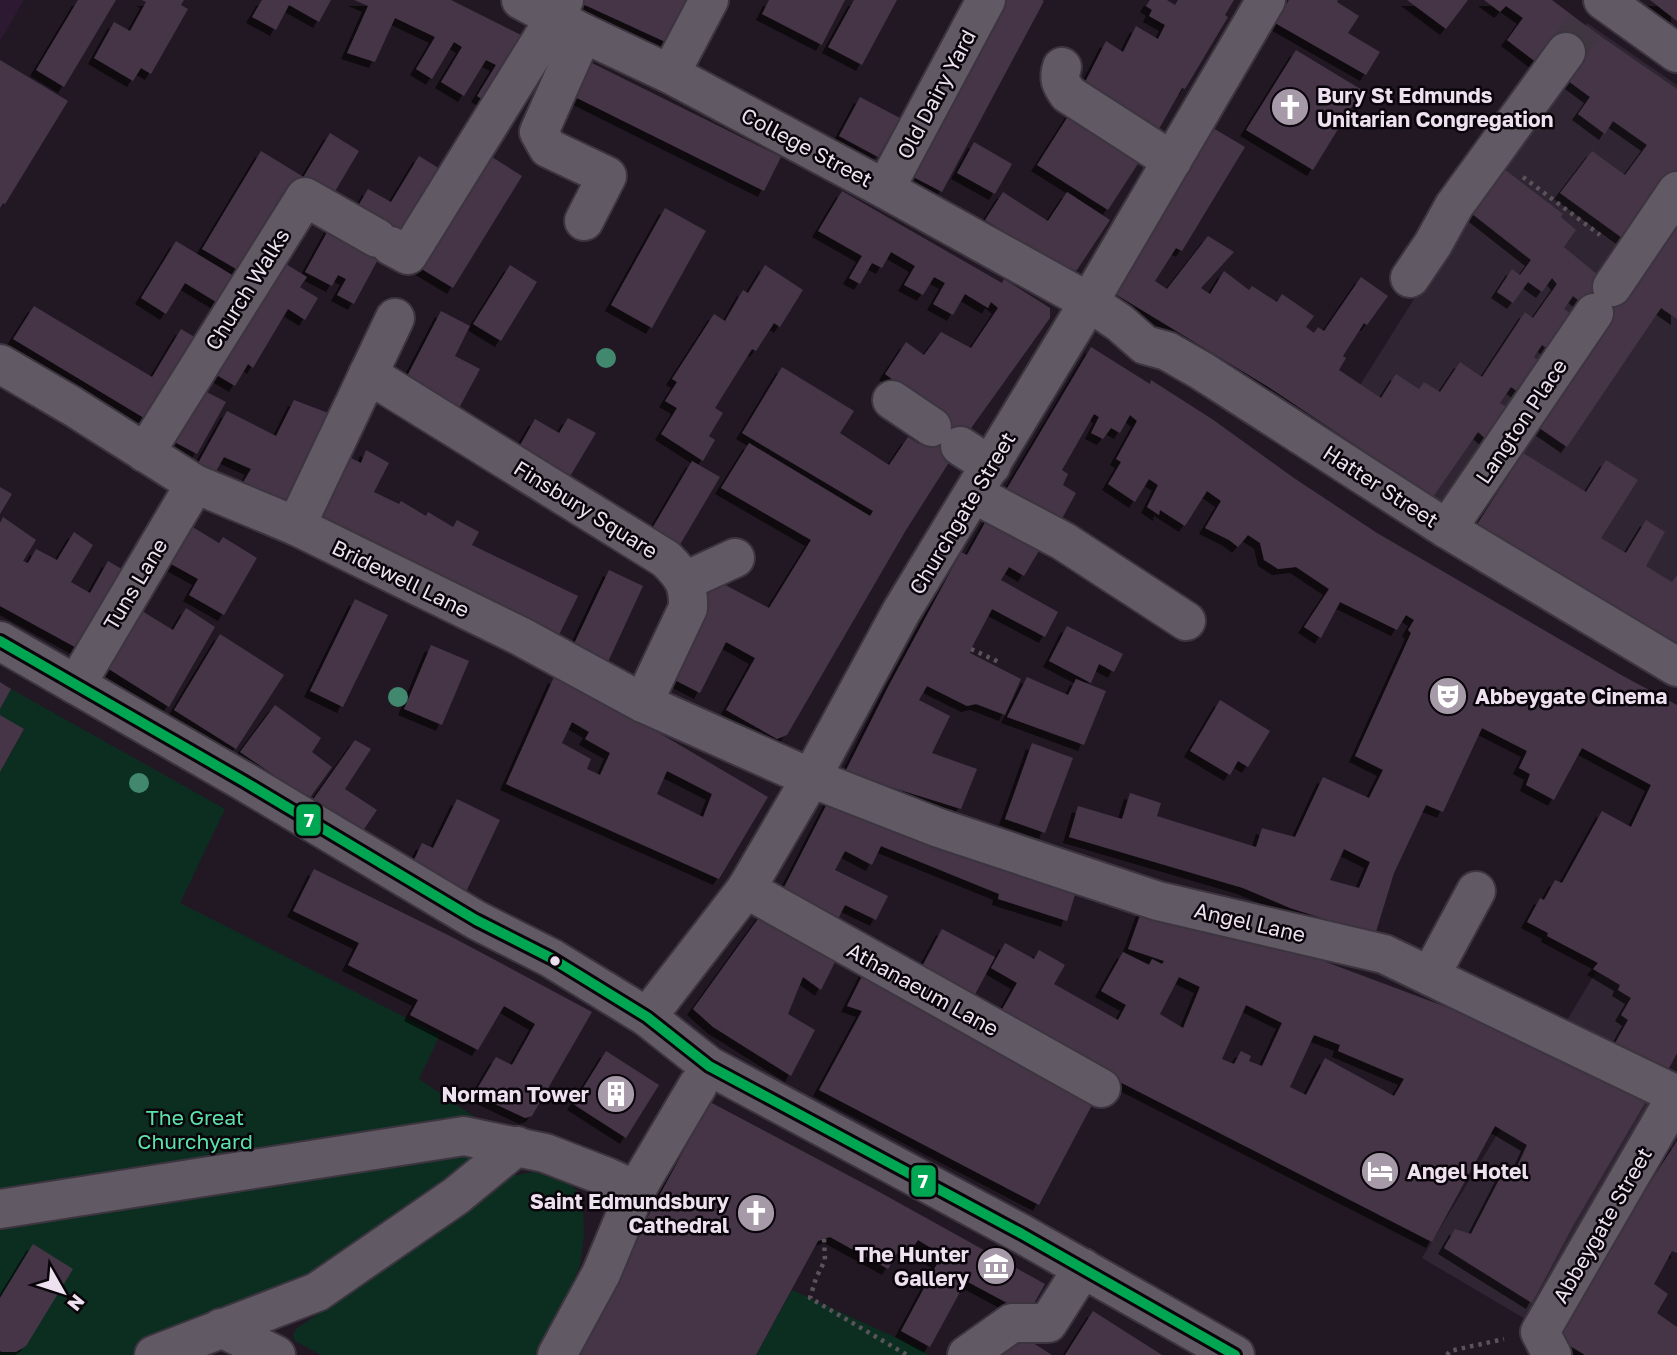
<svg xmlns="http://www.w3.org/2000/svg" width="1677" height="1355" font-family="'Golos Text',sans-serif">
<defs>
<filter id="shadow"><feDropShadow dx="-6" dy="6" stdDeviation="0" flood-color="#0009"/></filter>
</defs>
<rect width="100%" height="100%" fill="#221824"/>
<g fill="#302532">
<polygon points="1587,23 1677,85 1677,655 1330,433"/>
<polygon points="1677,838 1677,1054 1667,1072 1564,1025"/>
<polygon points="1551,1046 1653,1096 1527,1320 1422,1258"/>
</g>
<polygon fill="#2d1931" points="0,0 24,0 0,41"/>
<g fill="#0c2e21">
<polygon points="11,689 225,809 180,903 440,1035 419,1079 517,1146 456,1196 177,1355 0,1355 0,772 24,730 0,715 0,709"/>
<polygon points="533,1172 548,1174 567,1181 577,1191 583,1211 584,1235 580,1265 543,1355 321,1355 295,1341 293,1335 296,1329 458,1219 473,1207 484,1192 511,1176"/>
<polygon points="792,1290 923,1350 928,1355 756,1355"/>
</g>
<g fill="#443546" fill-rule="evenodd" filter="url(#shadow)">
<polygon points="78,0 116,0 64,87 36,70"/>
<polygon points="142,0 184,0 181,5 188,9 151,74 141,68 133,81 94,58 114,22 130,31 146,2"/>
<polygon points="262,0 331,0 319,22 289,5 276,30 252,17"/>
<polygon points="354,0 451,0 529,39 490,104 477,96 496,65 486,60 464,96 441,82 462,47 454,42 432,79 416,69 435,37 395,18 375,62 347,53 368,6"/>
<polygon points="574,0 693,0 672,45"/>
<polygon points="769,0 845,0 822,45 762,14"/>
<polygon points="854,0 897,0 862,65 828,47"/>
<polygon points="997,0 1042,0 1044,1 942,192 904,172"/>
<polygon points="1150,0 1167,0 1175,5 1178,0 1234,0 1225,15 1228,17 1185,89 1182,88 1155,136 1082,88 1106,41 1123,52 1136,26 1158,39 1165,25 1149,16 1152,10 1146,6"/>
<polygon points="1289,0 1338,0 1337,2 1359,16 1348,33 1380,52 1366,75 1275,23"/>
<polygon points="1407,0 1468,0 1446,29"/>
<polygon points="1484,0 1552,0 1593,31 1677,89 1677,169 1625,240 1560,193 1592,151 1625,175 1647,145 1613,121 1605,134 1578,114 1590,97 1560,75 1541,66 1507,40 1523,18 1506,6 1500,12"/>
<polygon points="1650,0 1677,0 1677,21"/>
<polygon points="1296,50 1362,90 1313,170 1246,130"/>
<polygon points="0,60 68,101 5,204 3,203 0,208"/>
<polygon points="590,62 781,157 764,191 573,96"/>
<polygon points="860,97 900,118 878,157 839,136"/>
<polygon points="1072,110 1143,156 1108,210 1037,165"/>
<polygon points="1213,128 1245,147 1182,251 1176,248 1155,281 1167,289 1208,236 1234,252 1201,288 1210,294 1224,271 1249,290 1252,286 1277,302 1282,294 1314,316 1306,327 1314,333 1318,327 1324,331 1361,277 1388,296 1367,325 1364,323 1343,356 1346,358 1339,370 1381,398 1396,374 1419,389 1424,382 1440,392 1460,362 1482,377 1525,312 1533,318 1557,284 1552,278 1542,292 1528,282 1513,303 1497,292 1512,269 1520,275 1531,260 1471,213 1504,169 1563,214 1561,217 1576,230 1564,247 1621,294 1677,215 1677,319 1661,308 1567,447 1535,425 1605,321 1573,296 1564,309 1576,317 1552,352 1542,345 1534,357 1542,363 1521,394 1511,387 1500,403 1510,409 1488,441 1478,432 1433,497 1270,388 1117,295 1114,289"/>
<polygon points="330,133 359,151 331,198 301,181"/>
<polygon points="974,142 1012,164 995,194 957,173"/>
<polygon points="261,151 302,176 243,273 202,249"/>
<polygon points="484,152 522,176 453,288 415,265"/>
<polygon points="419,156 445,172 403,242 354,213 368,189 391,202"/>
<polygon points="842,191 1002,283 1004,279 1050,308 1050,318 969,431 906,530 787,735 777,739 726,710 755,658 726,642 700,693 663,674 710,577 769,608 811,540 721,488 749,443 870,516 873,511 742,433 782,367 854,411 840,433 889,465 908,437 919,444 941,415 885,374 906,342 924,355 941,332 971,348 998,308 991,302 988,308 965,294 953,315 933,304 945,283 934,277 923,295 904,285 915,266 891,252 882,268 872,263 860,284 849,278 862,256 818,231"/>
<polygon points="1003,192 1048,221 1067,192 1110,220 1077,270 1070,272 985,220"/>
<polygon points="665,208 706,231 652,328 611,305"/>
<polygon points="331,225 382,252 354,304 337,295 346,279 338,275 332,286 305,272"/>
<polygon points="176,241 237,278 221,305 185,283 166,314 141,298"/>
<polygon points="273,256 307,277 300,287 318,298 305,320 288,309 253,368 248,364 235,386 210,371"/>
<polygon points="510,265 537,282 501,341 473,324"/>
<polygon points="765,265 803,290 780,327 774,323 756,351 752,349 715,408 723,413 709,436 715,440 703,461 661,434 677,408 665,401 677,382 672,379 714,314 725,321 743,290 748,293"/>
<polygon points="34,306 152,377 181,329 198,339 149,421 13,339"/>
<polygon points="441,311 470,326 455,356 480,369 458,410 404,382"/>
<path d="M1091,347L1150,384L1151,380L1212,419L1294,478L1377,533L1623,676L1677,705V1053L1669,1068L1654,1066L1614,1045L1628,1020L1621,1015L1631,998L1618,990L1620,985L1593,969L1598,963L1547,936L1548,933L1527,922L1540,898L1544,900L1555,880L1562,883L1602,811L1631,827L1651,785L1582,748L1554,800L1526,785L1530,774L1519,768L1527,751L1482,728L1443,812L1426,805L1394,873L1375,935L1290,908L1243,888L1069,837L1078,806L1122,819L1130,793L1161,803L1157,816L1256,847L1262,828L1295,837L1323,777L1369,798L1383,770L1355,756L1411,633L1408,630L1414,620L1406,615L1397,630L1340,602L1321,638L1304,627L1329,589L1296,567L1278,569L1264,560L1260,543L1248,535L1238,547L1229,540L1205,528L1221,501L1207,491L1185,526L1160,510L1159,515L1147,507L1158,485L1149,479L1135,502L1108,484L1121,462L1116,459L1137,421L1130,415L1120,433L1111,428L1103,439L1091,433L1099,417L1094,414L1062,470L1068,474L1063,485L1076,493L1059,524L1003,495ZM1344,849L1370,862L1359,888L1330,880Z"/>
<polygon points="197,387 226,402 197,454 169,439"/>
<polygon points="294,400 336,416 292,508 242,484 251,469 224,457 215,473 197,465 227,411 276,436"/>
<polygon points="568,418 596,433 563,488 512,459 535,419 559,433"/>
<polygon points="366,450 389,463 374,492 399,504 401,501 426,516 428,512 453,527 457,520 479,532 472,545 578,596 557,639 307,515 349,457 361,463"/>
<polygon points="1523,453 1586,492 1606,460 1638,480 1601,538 1626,553 1646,520 1665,532 1646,566 1672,582 1677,575 1677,649 1476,526"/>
<polygon points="692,461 720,477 675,553 647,537"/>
<polygon points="0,487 12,494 0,514"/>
<polygon points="992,510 1040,549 1024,576 1009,567 1001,580 1058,612 1045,637 992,609 971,649 970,653 1021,679 1005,715 976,704 967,706 927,686 919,700 950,716 932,753 977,769 961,809 868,780 846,770 889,685 961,552 967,555"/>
<polygon points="3,517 36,540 23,561 28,563 36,549 57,560 74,532 93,545 71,582 90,593 108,561 130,574 84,652 0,606 0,523"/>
<polygon points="186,523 219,543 223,537 257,558 224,615 189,595 198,579 164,560"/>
<polygon points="609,570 643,586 607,664 572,648"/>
<polygon points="355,599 388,615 343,707 310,691"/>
<polygon points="137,608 173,630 186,608 215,627 169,707 104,666"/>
<polygon points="1067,626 1123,654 1114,672 1099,664 1091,683 1049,661"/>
<polygon points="220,634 284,675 236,749 174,710"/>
<polygon points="431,645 469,661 442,725 404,709"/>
<path d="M554,677L649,727L768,797L719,879L506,784ZM572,722L589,732L585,739L610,753L600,775L587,769L591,759L562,743ZM667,771L712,794L703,817L657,794Z"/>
<polygon points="1027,677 1068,695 1076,679 1106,691 1084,745 1007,717"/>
<polygon points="0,682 11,689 0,709"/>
<polygon points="1220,700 1270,731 1248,767 1238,761 1230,775 1190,751"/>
<polygon points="275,705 321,738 312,752 332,767 309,799 240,752"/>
<polygon points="0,715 24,729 0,772"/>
<polygon points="355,740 371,749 345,789 377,810 360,835 312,801"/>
<polygon points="1032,743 1073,758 1045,833 1005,819"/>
<polygon points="832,794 1077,888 1067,921 998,899 999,894 881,846 872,865 845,851 835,870 888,896 876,920 845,905 834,927 779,897"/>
<polygon points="457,799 500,820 466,892 411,866 422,843 433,848"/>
<polygon points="314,869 450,936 592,1012 532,1116 525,1118 474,1094 496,1057 512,1065 535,1024 504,1006 478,1050 410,1015 418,1000 348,965 359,943 293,911"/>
<path d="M1143,907L1294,950L1513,1032L1649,1096L1574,1224L1532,1303L1444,1248L1455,1229L1471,1234L1506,1166L1515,1171L1527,1145L1495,1126L1432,1242L1110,1077L1000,1013L1017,983L991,968L1005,943L1034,959L1039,950L1065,965L1054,984L1118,1020L1126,1005L1101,991L1123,952L1149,965L1152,959L1162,964L1164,961L1128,949ZM1179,977L1200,987L1183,1028L1160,1014ZM1246,1005L1282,1023L1262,1066L1249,1061L1251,1056L1241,1051L1234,1064L1222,1059ZM1314,1035L1340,1045L1338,1051L1404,1079L1394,1096L1325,1058L1306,1095L1290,1087Z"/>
<polygon points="763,912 837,958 821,990 803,977 788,1014 815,1030 791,1076 713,1027 693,1009"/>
<polygon points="942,929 995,957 972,1000 919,972"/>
<polygon points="865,970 1101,1088 1039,1205 819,1090 862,1011 847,1006"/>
<polygon points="606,1051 659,1085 626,1138 573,1104"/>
<polygon points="710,1102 874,1189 1045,1284 1028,1314 966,1281 930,1347 901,1331 938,1262 932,1259 936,1251 918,1240 910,1252 901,1247 888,1269 830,1237 818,1241 756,1355 573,1355"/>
<polygon points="1677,1141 1677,1253 1672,1251 1654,1284 1668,1294 1657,1313 1677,1327 1677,1355 1585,1355 1557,1338 1625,1221"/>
<polygon points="33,1244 73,1269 26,1346 16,1352 2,1352 0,1351 0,1298"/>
<polygon points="1093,1311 1162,1355 1065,1355"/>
<polygon points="1013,1330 1052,1355 998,1355"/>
</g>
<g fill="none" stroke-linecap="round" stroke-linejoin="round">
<polyline stroke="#403642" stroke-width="38" stroke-dasharray="38 19" stroke-linecap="butt" points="1566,52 1585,25"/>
<g stroke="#3c343e" stroke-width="42">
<g id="minor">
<polyline points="521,0 583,33 670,74 885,189 1089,302 1120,323 1145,345 1167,351 1202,371 1447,529 1677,667"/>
<polyline points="1603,0 1677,53"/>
<polyline points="583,33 539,132 548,148 607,176 584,221"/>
<path d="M1062,67C1058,79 1061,84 1068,94L1172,161"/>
<polyline points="670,74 709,0"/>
<polyline points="885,189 986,0"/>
<polyline points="391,246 408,255 555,18 564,0"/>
<polyline points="1410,278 1433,244 1454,206 1566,52"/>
<polyline points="1612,287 1677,191"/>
<polyline points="0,364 72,406 195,484 296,526 520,636 643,703 811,778 939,828 1158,901 1384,954 1677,1095"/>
<path d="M368,374L666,559C683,576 689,584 688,608L643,703"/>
<polyline points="892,400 932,427"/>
<polyline points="960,446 991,466"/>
<polyline points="145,453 305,197 377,238"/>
<polyline points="974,494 1063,541 1186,621"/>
<polyline points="296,526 395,318"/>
<polyline points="1447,529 1594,313"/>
<polyline points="685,581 735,558"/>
<polyline points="0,641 245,782 476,920 551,958 647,1017 709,1066 1022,1234 1235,1355"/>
<polyline points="76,685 195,484"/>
<polyline points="746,889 1101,1088"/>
<polyline points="1430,976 1476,891"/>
<polyline points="647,1017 746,889 811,778 901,612 1089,302 1266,0"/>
<polyline points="0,1209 464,1136 545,1153 607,1177 636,1190 698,1085"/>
<polyline points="221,1328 276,1355"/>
<polyline points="154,1355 317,1292 456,1196 517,1146"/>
<polyline points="557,1355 601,1274 636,1190"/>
<polyline points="967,1355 1012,1323 1048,1323 1083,1268"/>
<polyline points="1552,1355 1540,1332 1677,1095"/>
</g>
</g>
<g stroke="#5a535b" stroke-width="4.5" stroke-dasharray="3.5 5" stroke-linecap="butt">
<polyline points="1523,177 1600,235"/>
<polyline points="971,649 1001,663"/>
<polyline points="824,1239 825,1260 816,1278 810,1298 907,1355"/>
<polyline points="1447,1355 1450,1351 1504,1339"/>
</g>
<use href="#minor" stroke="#615963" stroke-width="38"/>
<g stroke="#0a040b" stroke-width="16">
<polyline id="bus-1" points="0,641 245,782 476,920 551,958 647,1017 709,1066 1022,1234 1235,1355"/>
</g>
<use href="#bus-1" stroke="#00a651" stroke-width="10"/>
</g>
<g fill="#41886e">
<circle cx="606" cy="358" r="10"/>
<circle cx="398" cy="697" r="10"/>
<circle cx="139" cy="783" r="10"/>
</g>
<defs>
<g id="church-disc" transform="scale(2.0125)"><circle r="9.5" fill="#a69aa8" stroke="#0a040b"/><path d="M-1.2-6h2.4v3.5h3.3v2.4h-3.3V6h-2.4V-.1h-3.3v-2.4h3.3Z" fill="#fff"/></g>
<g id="theatre-disc" transform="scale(2.0125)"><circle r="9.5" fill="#a69aa8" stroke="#0a040b"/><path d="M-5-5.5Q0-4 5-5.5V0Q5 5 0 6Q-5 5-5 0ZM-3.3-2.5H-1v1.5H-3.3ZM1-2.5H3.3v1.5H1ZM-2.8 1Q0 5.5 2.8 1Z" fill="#fff"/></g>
<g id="building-disc" transform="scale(2.0125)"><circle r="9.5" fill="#a69aa8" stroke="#0a040b"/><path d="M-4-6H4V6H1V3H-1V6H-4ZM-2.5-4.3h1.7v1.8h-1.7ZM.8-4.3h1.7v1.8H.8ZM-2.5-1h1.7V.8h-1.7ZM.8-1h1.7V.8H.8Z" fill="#fff"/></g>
<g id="hotel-disc" transform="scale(2.0125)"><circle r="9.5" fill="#a69aa8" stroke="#0a040b"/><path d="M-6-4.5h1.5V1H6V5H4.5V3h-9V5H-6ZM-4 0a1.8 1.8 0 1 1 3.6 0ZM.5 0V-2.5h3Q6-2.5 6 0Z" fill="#fff"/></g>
<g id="museum-disc" transform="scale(2.0125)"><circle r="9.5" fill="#a69aa8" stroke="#0a040b"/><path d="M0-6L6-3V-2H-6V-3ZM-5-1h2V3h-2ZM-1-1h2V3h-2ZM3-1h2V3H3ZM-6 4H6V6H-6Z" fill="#fff"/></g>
</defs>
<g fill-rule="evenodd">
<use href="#church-disc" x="1290" y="107"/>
<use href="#theatre-disc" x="1448" y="696"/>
<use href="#building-disc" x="616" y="1094"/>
<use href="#hotel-disc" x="1380" y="1171"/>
<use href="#church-disc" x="756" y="1213"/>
<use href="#museum-disc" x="996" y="1266"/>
</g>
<circle fill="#ede0ef" stroke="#0a040b" stroke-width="2.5" cx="555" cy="961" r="6"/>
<g text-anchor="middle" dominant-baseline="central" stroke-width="5" stroke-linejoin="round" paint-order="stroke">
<g font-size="21" fill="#ede0ef" stroke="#0a040b">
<text transform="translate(936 94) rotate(-62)">Old Dairy Yard</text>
<text transform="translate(807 147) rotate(28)">College Street</text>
<text transform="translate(247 289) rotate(-58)">Church Walks</text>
<text transform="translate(1521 421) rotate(-56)">Langton Place</text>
<text transform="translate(1381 486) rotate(33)">Hatter Street</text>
<text transform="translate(586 509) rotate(32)">Finsbury Square</text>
<text transform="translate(962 513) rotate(-59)">Churchgate Street</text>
<text transform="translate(401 578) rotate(26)">Bridewell Lane</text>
<text transform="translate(135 584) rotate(-59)">Tuns Lane</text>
<text transform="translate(1250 922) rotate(13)">Angel Lane</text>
<text transform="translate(923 989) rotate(29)">Athanaeum Lane</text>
<text transform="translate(1602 1225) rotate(-60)">Abbeygate Street</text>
</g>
<g font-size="21" font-weight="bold" fill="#ede0ef" stroke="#0a040b" text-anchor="start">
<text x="1317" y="95">Bury St Edmunds<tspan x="1317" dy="24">Unitarian Congregation</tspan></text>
<text x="1475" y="696">Abbeygate Cinema</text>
<text x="589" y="1094" text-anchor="end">Norman Tower</text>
<text x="1407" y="1171">Angel Hotel</text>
<text x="729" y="1201" text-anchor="end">Saint Edmundsbury<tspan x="729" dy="24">Cathedral</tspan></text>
<text x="969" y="1254" text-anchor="end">The Hunter<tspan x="969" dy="24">Gallery</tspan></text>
</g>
<g font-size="21" fill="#5be3aa" stroke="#0a040b">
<text x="195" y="1117">The Great<tspan x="195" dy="24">Churchyard</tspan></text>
</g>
</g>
<g stroke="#0a040b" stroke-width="2.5">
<rect x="295" y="803" width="27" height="34" rx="7" fill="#00a651"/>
<rect x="910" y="1164" width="27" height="34" rx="7" fill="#00a651"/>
</g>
<g font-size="19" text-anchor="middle" font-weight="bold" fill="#fff">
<text x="309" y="827">7</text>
<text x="923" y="1188">7</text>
</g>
<g transform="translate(63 1292) rotate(129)" stroke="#0a040b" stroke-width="5" paint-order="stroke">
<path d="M0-5L12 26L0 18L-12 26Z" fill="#ede0ef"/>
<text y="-10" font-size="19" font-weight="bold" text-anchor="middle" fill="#ede0ef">N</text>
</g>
</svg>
